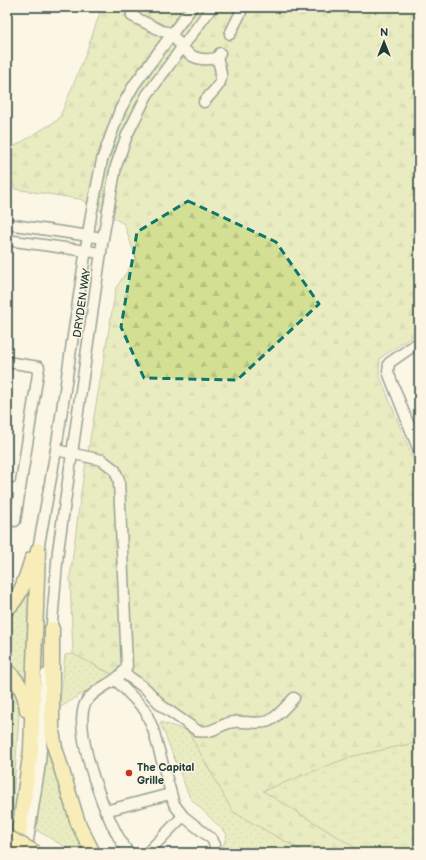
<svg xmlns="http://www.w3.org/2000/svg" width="426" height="860" font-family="'Balsamiq Sans',sans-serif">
<defs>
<pattern id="grass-dots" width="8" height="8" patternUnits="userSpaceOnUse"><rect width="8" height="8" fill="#d3e093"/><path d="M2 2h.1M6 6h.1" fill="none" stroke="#b5c17f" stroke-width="1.8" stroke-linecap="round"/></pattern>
<pattern id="forest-firs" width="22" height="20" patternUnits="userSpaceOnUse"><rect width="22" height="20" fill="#d3e093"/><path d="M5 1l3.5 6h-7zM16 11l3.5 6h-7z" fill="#b5c17f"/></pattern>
<pattern id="wetland-marsh" width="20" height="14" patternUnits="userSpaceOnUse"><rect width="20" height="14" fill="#d3e093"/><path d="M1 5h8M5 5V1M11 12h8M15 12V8" fill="none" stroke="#b5c17f"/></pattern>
</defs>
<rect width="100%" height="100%" fill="#fcf5e5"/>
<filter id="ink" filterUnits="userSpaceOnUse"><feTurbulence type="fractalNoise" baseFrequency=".025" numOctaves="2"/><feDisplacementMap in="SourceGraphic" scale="8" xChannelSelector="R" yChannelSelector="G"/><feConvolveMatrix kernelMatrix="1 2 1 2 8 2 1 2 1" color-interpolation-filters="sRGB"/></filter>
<g filter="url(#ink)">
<g fill="url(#grass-dots)" stroke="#798e64">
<polygon points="30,589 29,691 7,666 7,616"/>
<polygon points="73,654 113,675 59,708 65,655"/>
<polygon points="9,683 20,701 12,816 7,814"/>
<polygon points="160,722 188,731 233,812 306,853 221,853 227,834 190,798"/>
<polygon points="49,742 62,800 88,853 75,853 33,828"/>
</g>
<polygon fill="url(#forest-firs)" stroke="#798e64" points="102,7 419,7 419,332 380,358 379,374 415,464 419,467 419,742 350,757 263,791 364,853 306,853 233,812 174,706 73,654 70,578 81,492 116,288 136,258 124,224 80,199 15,189 7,167 7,151 59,119 85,56"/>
<g fill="url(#wetland-marsh)" stroke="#798e64">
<polygon points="7,682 9,683 7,784"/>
<polygon points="419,742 419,853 364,853 263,791 350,757"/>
</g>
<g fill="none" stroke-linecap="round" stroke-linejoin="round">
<g stroke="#1f3d34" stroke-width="13">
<g id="minor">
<path d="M132,7V16L162,31L171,33C185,52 192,63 217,58L220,53"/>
<polyline points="230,34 241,12 238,7"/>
<path d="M204,102C220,83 226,83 217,58"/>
<polyline points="7,224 103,238"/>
<polyline points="7,240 101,253"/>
<polyline points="419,342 389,363 388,372 419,451"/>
<polyline points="7,362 39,367 15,521"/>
<path d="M56,450L102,460L115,470L119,481L127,666C118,684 96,686 86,702C70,729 109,830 129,853"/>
<polyline points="7,489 19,488"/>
<polyline points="38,550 56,450 91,215 102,160 120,110 134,85 192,7"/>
<polyline points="51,635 58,551 103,238 116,166 127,135 147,95 212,7"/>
<path d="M124,673L146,689L162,706L198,731C215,734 220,723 234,722C245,721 258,725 269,721C278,717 287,705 294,698"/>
<polyline points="116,680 145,710 153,729 174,804 183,816 212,839 215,845 214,853"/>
<polyline points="105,811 170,794"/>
<polyline points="26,853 40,764 46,674"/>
<polyline points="147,853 183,816"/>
</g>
</g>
<g stroke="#1f3d34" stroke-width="17">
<g id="highway">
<path d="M7,609C22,595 26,577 32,559"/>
<polyline points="52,629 52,731 55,748 78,823 93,853"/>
<path d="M7,671C20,682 25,693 27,710"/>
<polyline points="16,853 31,750 38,550"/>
</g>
</g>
<use href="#minor" stroke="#fcf5e5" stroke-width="10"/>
<use href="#highway" stroke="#f4e382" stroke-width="14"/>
<g stroke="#1f3d34" stroke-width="17" stroke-linecap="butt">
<polyline id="highway-bridge" points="7,837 36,853"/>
</g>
<use href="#highway-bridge" stroke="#f4e382" stroke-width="14"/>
</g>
</g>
<path d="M0 0H426V860H0ZM188,201L276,242L319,304L237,380L144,378L121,327L137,232Z" fill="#fcf5e5" fill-opacity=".55" fill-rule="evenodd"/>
<path fill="none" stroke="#0f766e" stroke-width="3" stroke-dasharray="8 5" stroke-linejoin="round" d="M188,201L276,242L319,304L237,380L144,378L121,327L137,232Z"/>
<circle fill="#c8321e" stroke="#fcf5e5" stroke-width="1.5" cx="129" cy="773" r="4"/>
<g text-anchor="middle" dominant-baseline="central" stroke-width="3" stroke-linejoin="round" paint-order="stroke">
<g font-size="11" fill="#1f3d34" stroke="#fcf5e5">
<text transform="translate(82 303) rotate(-82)">DRYDEN WAY</text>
</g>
<g font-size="11" font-weight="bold" fill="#1f3d34" stroke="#fcf5e5" text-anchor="start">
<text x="137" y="767">The Capital<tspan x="137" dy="13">Grille</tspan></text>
</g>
</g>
<rect width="426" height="860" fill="none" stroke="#fcf5e5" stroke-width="24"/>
<rect x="12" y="12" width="402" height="836" fill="none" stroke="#1f3d34" stroke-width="1.5" filter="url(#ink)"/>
<g transform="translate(384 42)" stroke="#fcf5e5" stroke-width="3" paint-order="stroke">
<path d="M0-3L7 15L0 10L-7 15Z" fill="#1f3d34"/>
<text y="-6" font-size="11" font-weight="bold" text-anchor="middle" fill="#1f3d34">N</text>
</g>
</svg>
